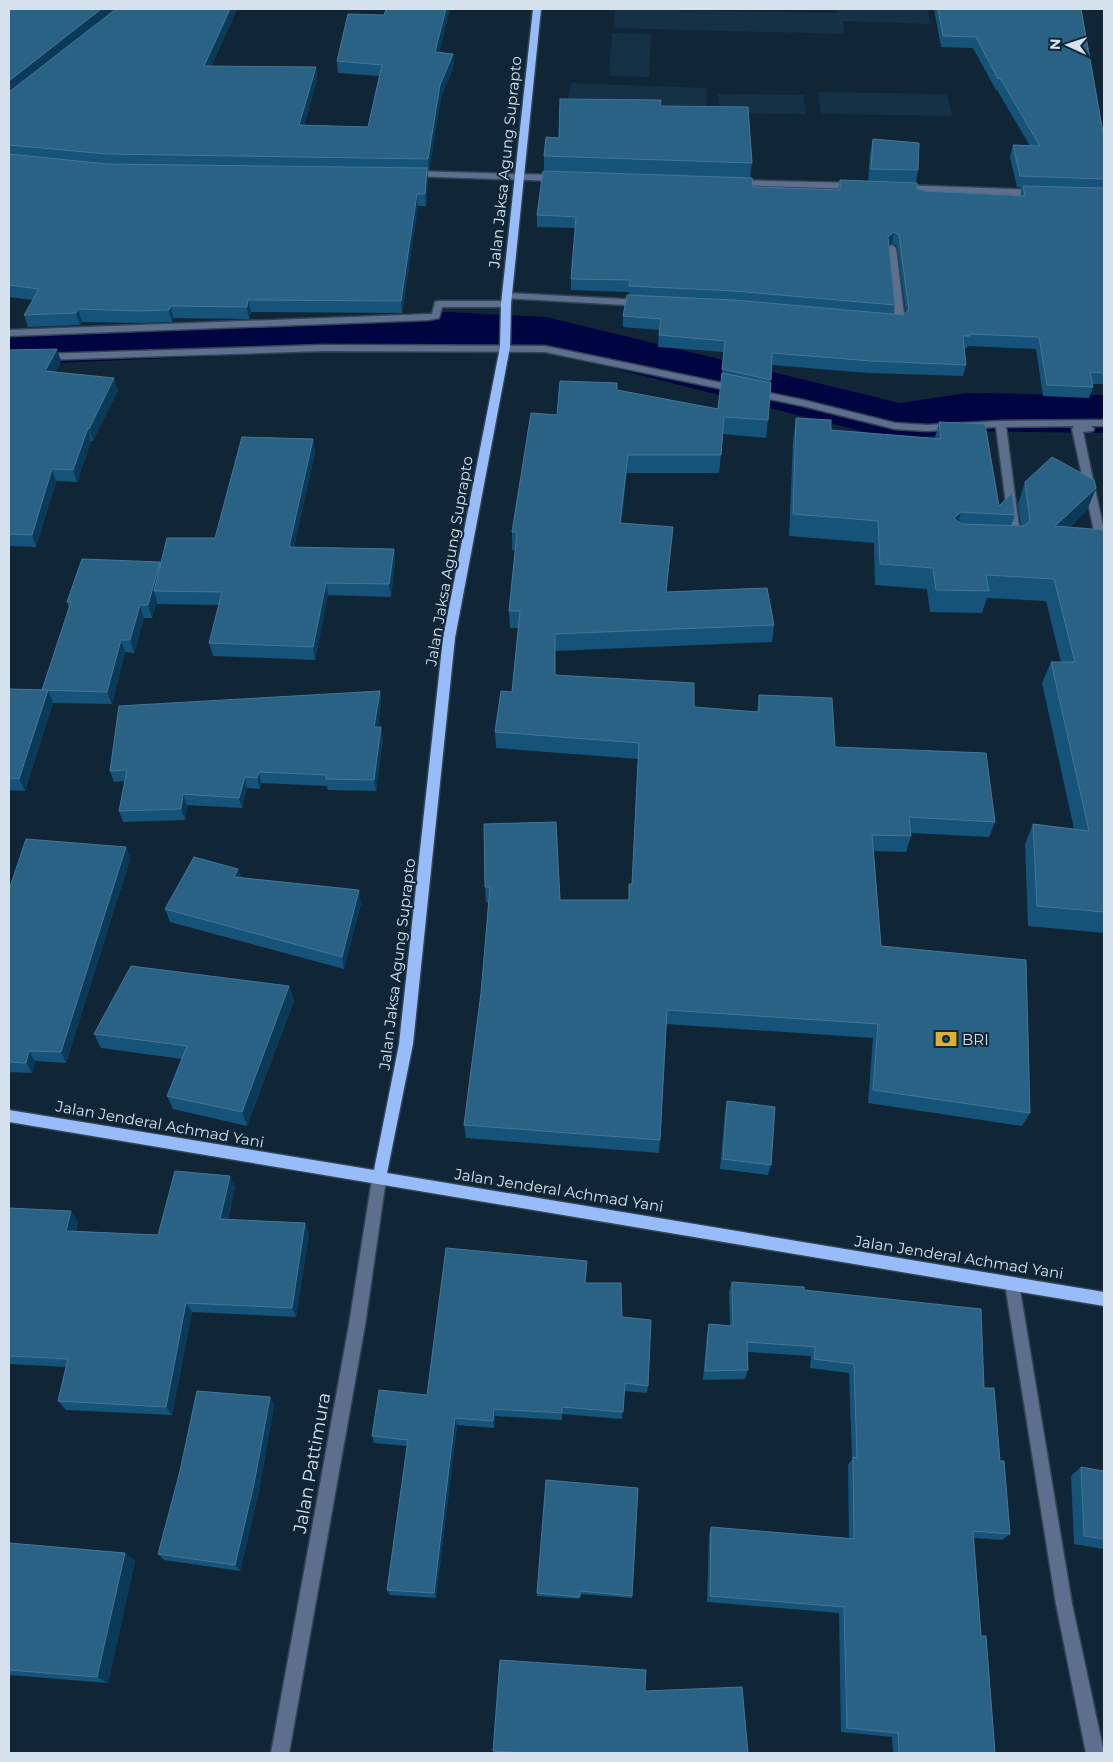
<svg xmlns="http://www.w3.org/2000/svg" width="1113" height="1762" font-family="Montserrat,sans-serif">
<rect width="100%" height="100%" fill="#102636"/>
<g fill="#143145">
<polygon points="615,9 837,13 837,9 928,9 930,24 843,21 844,34 614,28"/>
<polygon points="612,33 651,34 649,77 609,76"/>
<polygon points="571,83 707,88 706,111 567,105"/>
<polygon points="818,92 947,94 952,116 821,114"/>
<polygon points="718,94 803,95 806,114 720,113"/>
</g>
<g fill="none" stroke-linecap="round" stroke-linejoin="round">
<polygon fill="#000441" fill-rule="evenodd" points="450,312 546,317 900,403 967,393 1104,395 1104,433 967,431 900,441 546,351 450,346 9,365 9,330"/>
<g stroke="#304453" stroke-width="3">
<g id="minor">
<polygon points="412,171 557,175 561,178 557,181 409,176 408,174"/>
<polygon points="737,180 854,183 858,186 854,189 734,185 734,181"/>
<polygon points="902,185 1037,190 1041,193 1037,196 899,190 898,188"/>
<polygon points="892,245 896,248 905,322 900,325 889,323 887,321 895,319 888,248"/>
<polygon points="507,293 642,300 647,303 642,306 504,298 504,294"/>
<polygon points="438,301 506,301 511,304 506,307 442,307 439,318 429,320 9,336 9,330 429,314 432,314 435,302"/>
<polygon points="323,345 545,346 803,400 895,423 927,425 1001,421 1104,420 1104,426 1091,426 1094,429 1093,431 1083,432 1104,531 1099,535 1094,531 1072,429 1074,426 1006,427 1021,542 1016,546 1011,542 996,427 927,431 895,429 803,406 545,352 323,351 9,361 9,355"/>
<polygon points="379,1172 384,1174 386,1179 365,1325 289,1753 271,1753 349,1325 372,1179 374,1174"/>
<polygon points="1012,1277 1017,1279 1019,1284 1072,1604 1104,1753 1086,1753 1056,1604 1005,1284 1007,1279"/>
</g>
</g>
<g stroke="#304453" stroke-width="3">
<polygon id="major" points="533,9 541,9 511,304 510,347 455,638 413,1044 387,1173 1104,1292 1104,1306 9,1122 9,1110 374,1170 399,1044 443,638 500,347 501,304"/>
</g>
<use href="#minor" fill="#5e6f8d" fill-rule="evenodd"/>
<use href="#major" fill="#98bbf9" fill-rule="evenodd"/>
</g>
<g fill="#155379" fill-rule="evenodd">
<polygon points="9,9 237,9 211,67 316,67 317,79 304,126 368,127 379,76 338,73 337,61 384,15 386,9 450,9 439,53 453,54 454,66 441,97 429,171 427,171 428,181 426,206 418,206 402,313 251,312 249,319 173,318 172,322 141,323 82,322 80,325 28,327 24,315 33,300 9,297"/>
<path d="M934,9H1081L1104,138V384H1092L1093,387L1089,398L1043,396L1036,349L968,346L967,348H964L966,365L963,376L868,373L772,365L768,420L766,438L723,434L719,473H627L621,523L667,592L774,625L772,642L555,651V675L694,707L757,712L759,695L835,747L995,822L989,837L911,833V836L906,852L874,851L881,946L1030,1113L1022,1126L868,1103L873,1038L666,1024L660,1140L659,1153L466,1138L464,1125L481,993L489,902H486L485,887L484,824L560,900H628L632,884L638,759L496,748L495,732L512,692L518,628H510L509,611L515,550H512V532L557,415L617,390L718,409L724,352L658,347L659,330L623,327V316L629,292L571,290V279L575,228L537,227V215L544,171V156L559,138L661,100L660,106L752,163L750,178L753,187L838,190L840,180L868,181L870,153L873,139L918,170L916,183L917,189L924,191L1020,196L1022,188L1017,187L1010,157L1013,145L1030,146L997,90H996L973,48L941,47ZM892,243L897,246L906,313L903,315L893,314L895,305L889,246Z"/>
<polygon points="9,350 61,361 55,372 118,390 93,441 91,441 77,482 56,481 36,547 9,546"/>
<polygon points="796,418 831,430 935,438 939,422 999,506 1015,515 1011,526 1021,526 1018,504 1025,482 1096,488 1087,510 1069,528 1104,912 1104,933 1028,926 1025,844 1033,824 1074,829 1042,683 1051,662 1061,662 1046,601 987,598 982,613 930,612 927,589 875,585 874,543 789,536 793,440"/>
<polygon points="313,439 315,452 294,547 394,549 395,562 391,597 328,595 315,660 213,656 209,643 219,605 157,604 157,601 152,618 144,618 134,653 125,652 112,704 53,703 25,791 9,790 9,689 43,690 69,608 67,602 215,538"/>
<polygon points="380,691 381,702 378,727 383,738 376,791 328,790 327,786 261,783 260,789 247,788 242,808 187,805 185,820 123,822 119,811 125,781 114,782 110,771"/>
<polygon points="126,847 130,859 66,1063 35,1061 32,1073 9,1072 9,890"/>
<polygon points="238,869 241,877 361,903 344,969 170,922 165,909"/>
<polygon points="289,986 294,1001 247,1126 173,1109 167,1096 182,1059 101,1048 94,1034"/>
<polygon points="727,1101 771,1165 768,1175 720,1169 725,1112"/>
<polygon points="235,1187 228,1219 309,1233 296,1317 192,1312 172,1415 66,1410 58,1401 66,1367 9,1364 9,1208 78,1222 76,1231 158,1235"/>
<polygon points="732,1282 804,1290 984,1388 1000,1461 1010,1534 1002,1540 974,1538 981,1636 995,1753 893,1753 892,1737 841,1732 839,1613 707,1602 709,1534 711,1527 849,1538 848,1465 852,1459 849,1373 810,1368 811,1356 748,1352 748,1370 745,1379 703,1380 707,1333 709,1324 730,1326 729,1292"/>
<polygon points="586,1283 622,1317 648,1386 647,1393 624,1391 622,1419 562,1414 562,1420 495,1416 494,1428 457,1425 436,1598 390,1595 387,1590 407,1446 374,1443 372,1436 427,1395"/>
<polygon points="270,1397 274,1405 259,1491 240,1571 164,1560 158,1554"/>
<polygon points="1081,1467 1104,1471 1104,1549 1074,1544 1071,1476"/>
<polygon points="638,1488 632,1598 580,1594 579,1599 537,1596 537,1593"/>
<polygon points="9,1543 125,1553 135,1561 108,1683 9,1675"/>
<polygon points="645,1691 748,1753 493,1753 493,1751"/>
</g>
<g fill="#0b3a59">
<polygon points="101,9 119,9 9,96 9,81"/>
<polygon points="230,9 237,9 206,78 204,66"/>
<polygon points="446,9 450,9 436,64 435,52"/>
<polygon points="453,54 454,66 441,97 429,171 428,159 440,85"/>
<polygon points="316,67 317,79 301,138 299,125"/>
<polygon points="427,168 428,181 426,206 425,194"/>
<polygon points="417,194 418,206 402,313 401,301"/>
<polygon points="894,232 892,243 886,248 888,237"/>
<polygon points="248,300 251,312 249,319 247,307"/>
<polygon points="171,306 173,318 172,322 169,310"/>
<polygon points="78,309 82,322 80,325 76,313"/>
<polygon points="57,349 61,361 49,384 45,371"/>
<polygon points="114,378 118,390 93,441 89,429"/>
<polygon points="88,428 91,441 77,482 73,470"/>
<polygon points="313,439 315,452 291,560 289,547"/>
<polygon points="628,455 627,473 620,540 620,523"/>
<polygon points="52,469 56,481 36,547 32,535"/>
<polygon points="1096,488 1087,510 1047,548 1055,526"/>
<polygon points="961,512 955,534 954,518"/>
<polygon points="394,549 395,562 391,597 389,584"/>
<polygon points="160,562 154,591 157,601 152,618 148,605"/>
<polygon points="326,583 328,595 315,660 313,647"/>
<polygon points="140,605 144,618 134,653 130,640"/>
<polygon points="121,640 125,652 112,704 107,692"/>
<polygon points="48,690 53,703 25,791 19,779"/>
<polygon points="380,691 381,702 376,738 374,727"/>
<polygon points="381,727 383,738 376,791 374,780"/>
<polygon points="259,772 261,783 260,789 257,778"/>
<polygon points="245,777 247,788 242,808 239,798"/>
<polygon points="183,794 187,805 185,820 181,809"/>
<polygon points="126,847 130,859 66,1063 61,1052"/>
<polygon points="238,869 242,881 234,877"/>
<polygon points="359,890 361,903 344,969 342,957"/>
<polygon points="289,986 294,1001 247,1126 242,1112"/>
<polygon points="29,1051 35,1061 32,1073 26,1063"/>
<polygon points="230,1176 235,1187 225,1229 220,1219"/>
<polygon points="71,1211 78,1222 73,1241 66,1231"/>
<polygon points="305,1223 309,1233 296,1317 292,1308"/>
<polygon points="186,1303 192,1312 172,1415 166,1407"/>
<polygon points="270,1397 274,1405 259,1491 240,1571 235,1565"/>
<polygon points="494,1409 495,1416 494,1428 493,1421"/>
<polygon points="455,1418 457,1425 436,1598 434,1593"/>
<polygon points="125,1553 135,1561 108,1683 97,1677"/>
</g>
<g fill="#2a6285" stroke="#457696">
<polygon points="9,9 101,9 9,81"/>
<polygon points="116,9 230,9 204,66 316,67 299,125 368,127 382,65 337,61 348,14 384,15 386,9 446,9 435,52 453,54 440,85 428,159 107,154 9,145 9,92"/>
<polygon points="938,9 1081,9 1104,138 1104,179 1020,176 1013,145 1040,146 1000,78 998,79 976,37 943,36"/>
<polygon points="560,99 661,100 660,106 748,107 752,163 544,156 546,137 559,138"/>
<polygon points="873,139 919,143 918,170 871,169"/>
<polygon points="9,154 107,164 427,168 425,194 417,194 401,301 248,300 247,307 171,306 169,310 138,311 78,309 76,313 24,315 39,289 9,285"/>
<polygon points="543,171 752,178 753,187 840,190 840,180 917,183 917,189 924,190 924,191 1025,196 1023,186 1104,188 1104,373 1090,372 1093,387 1047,385 1039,337 970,334 970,336 963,336 966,365 871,361 772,353 771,380 722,369 725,341 659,335 661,319 623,316 627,295 734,300 903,315 909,310 899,235 894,232 888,237 895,305 734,291 629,286 630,280 571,279 576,217 537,215"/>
<polygon points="57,349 45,371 114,378 89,429 88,428 73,470 52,469 32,535 9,534 9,350"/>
<polygon points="722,373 771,383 768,420 724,417 721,455 628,455 620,523 673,527 666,592 767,588 774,625 555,634 555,675 694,683 694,707 759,712 759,695 832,698 835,747 986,753 995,822 909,817 911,836 872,835 881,946 1026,960 1030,1113 873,1090 878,1024 667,1010 660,1140 464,1125 481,993 490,887 485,887 484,824 556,822 560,900 629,900 629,884 632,884 639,743 495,732 501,691 512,692 520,611 509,611 517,532 512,532 531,413 557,415 560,381 617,383 617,390 718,409"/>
<polygon points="796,418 831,420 831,430 941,439 939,422 985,424 999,506 1012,493 1015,515 961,512 954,518 961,524 1024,526 1030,521 1025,482 1052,457 1094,480 1096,488 1055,526 1104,530 1104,912 1037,906 1033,824 1089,831 1051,662 1075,662 1054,579 986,575 989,591 936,590 933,568 880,564 878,521 793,514"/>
<polygon points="242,437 313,439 289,547 394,549 389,584 326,583 313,647 209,643 222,592 154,591 167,538 215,538"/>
<polygon points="82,559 160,562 148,605 140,605 130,640 121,640 107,692 42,690 71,602 67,602"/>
<polygon points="9,689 48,690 19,779 9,778"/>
<polygon points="380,691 374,727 381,727 374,780 326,779 326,775 259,772 257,778 245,777 239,798 183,794 181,809 119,811 127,770 110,771 119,706"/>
<polygon points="26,839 126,847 61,1052 29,1051 26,1063 9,1062 9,890"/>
<polygon points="194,857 238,869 234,877 359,890 342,957 165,909"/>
<polygon points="131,966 289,986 242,1112 167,1096 187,1046 94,1034"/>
<polygon points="727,1101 775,1107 771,1165 723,1159"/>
<polygon points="175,1171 230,1176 220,1219 305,1223 292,1308 186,1303 166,1407 58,1401 68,1359 9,1356 9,1208 71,1211 66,1231 158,1235"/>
<polygon points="446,1248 587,1261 585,1283 621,1283 622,1317 651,1320 648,1386 625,1383 623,1412 562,1407 562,1413 494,1409 493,1421 455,1418 434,1593 387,1590 408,1440 372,1436 379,1390 427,1395"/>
<polygon points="732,1282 804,1287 804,1290 981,1309 984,1388 994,1388 1000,1461 1004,1461 1010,1534 973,1531 981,1636 986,1636 995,1753 899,1753 898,1733 847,1728 844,1607 710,1596 711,1527 854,1539 853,1457 857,1458 854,1364 814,1359 815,1347 747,1342 748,1370 705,1371 709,1324 733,1326"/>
<polygon points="197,1391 270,1397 254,1484 235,1565 158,1554 180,1471"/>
<polygon points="1081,1467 1104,1471 1104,1539 1084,1536"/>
<polygon points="546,1480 638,1488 632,1596 580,1591 580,1597 537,1593"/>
<polygon points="9,1543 125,1553 97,1677 9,1670"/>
<polygon points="500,1660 646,1670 645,1691 742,1687 748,1753 527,1753 493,1751"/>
</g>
<defs>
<g id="bank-bare" transform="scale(1.725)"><path d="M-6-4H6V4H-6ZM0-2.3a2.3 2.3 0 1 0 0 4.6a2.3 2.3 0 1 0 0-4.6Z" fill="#dab333" stroke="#102636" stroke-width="2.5" paint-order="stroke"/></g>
</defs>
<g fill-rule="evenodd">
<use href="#bank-bare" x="946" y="1039"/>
</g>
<g text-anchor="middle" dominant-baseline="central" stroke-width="4" stroke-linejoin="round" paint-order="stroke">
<g font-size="15" fill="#d5e2ee" stroke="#102636">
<text transform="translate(505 162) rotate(-84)">Jalan Jaksa Agung Suprapto</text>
<text transform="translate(449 561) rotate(-80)">Jalan Jaksa Agung Suprapto</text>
<text transform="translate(397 964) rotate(-83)">Jalan Jaksa Agung Suprapto</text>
<text transform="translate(160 1124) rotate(10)">Jalan Jenderal Achmad Yani</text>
<text transform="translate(559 1190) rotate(9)">Jalan Jenderal Achmad Yani</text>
<text transform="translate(959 1257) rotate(9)">Jalan Jenderal Achmad Yani</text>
</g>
<g font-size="15" fill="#d5e2ee" stroke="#102636" text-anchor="start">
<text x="962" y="1039">BRI</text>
</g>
<g font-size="18" fill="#d5e2ee" stroke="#102636">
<text transform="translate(312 1463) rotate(-80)">Jalan Pattimura</text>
</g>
</g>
<rect width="1113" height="1762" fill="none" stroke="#d5e2ee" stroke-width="20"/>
<g transform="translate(1068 45) rotate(273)" stroke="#102636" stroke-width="4" paint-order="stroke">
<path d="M0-4L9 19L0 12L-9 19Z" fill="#d5e2ee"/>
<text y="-8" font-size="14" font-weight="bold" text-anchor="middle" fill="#d5e2ee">N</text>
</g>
</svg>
